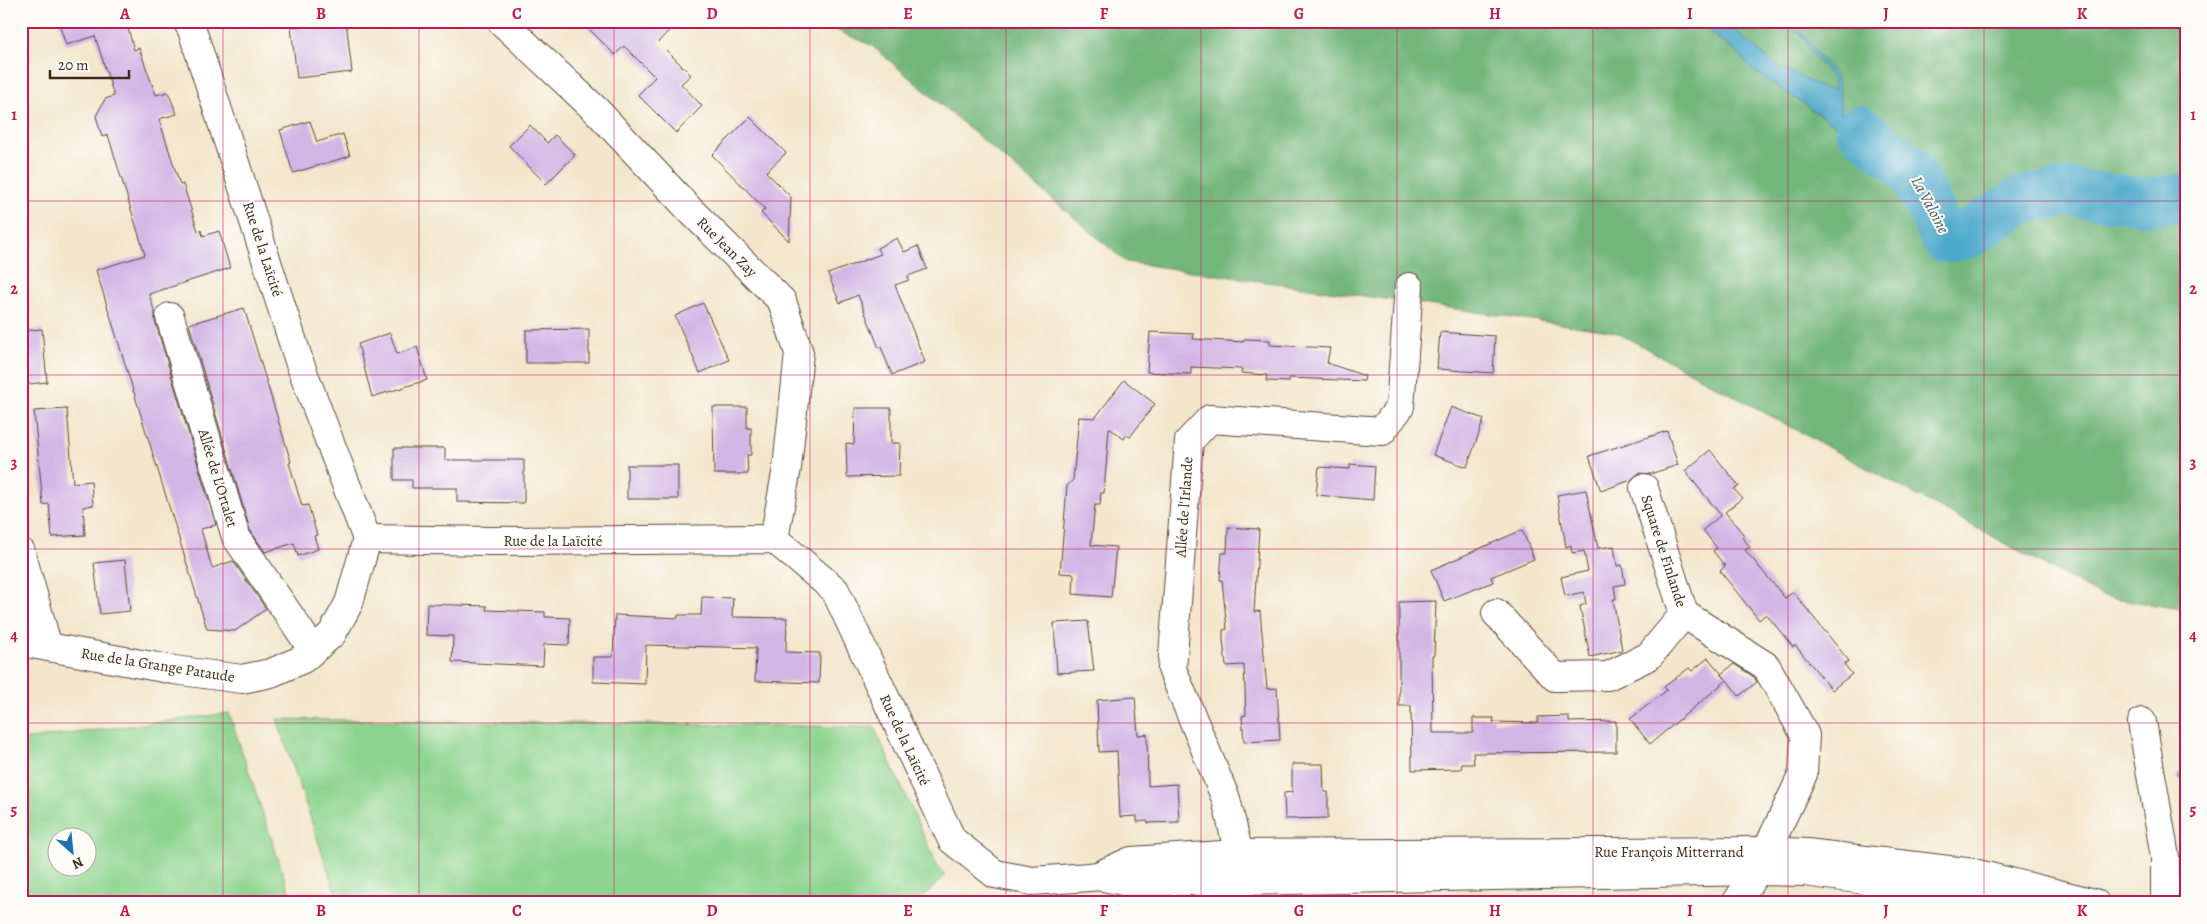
<svg xmlns="http://www.w3.org/2000/svg" width="2207" height="924" font-family="Alegreya,serif">
<rect width="100%" height="100%" fill="#fdfcf7"/>
<filter id="ink" filterUnits="userSpaceOnUse"><feTurbulence type="fractalNoise" baseFrequency=".02" numOctaves="2"/><feDisplacementMap in="SourceGraphic" scale="10" xChannelSelector="R" yChannelSelector="G"/><feConvolveMatrix kernelMatrix="1 2 1 2 8 2 1 2 1" color-interpolation-filters="sRGB"/></filter>
<filter id="wash" filterUnits="userSpaceOnUse"><feTurbulence type="fractalNoise" baseFrequency=".0096" numOctaves="4" result="noise"/><feDisplacementMap in="SourceGraphic" scale="20" xChannelSelector="R" yChannelSelector="G"/><feGaussianBlur stdDeviation="1.12" result="paint"/><feColorMatrix in="noise" values="0 0 0 0 0 0 0 0 0 0 0 0 0 0 0 0 0 1.4 0 .05"/><feComposite in="paint" operator="in"/></filter>
<g filter="url(#wash)">
<rect width="100%" height="100%" fill="#f3e6cc"/>
<g fill="#8dd48f" stroke="#647f56" fill-rule="evenodd">
<path d="M229,713L293,903H21V740ZM58,836H88V866H58Z"/>
<polygon points="277,719 874,727 938,867 945,875 918,903 339,903"/>
</g>
<polygon fill="#72b67a" stroke="#56704c" points="815,21 1893,21 1940,26 1934,21 2186,21 2186,610 2102,596 1616,332 1126,262 871,45"/>
<path fill="#4da9cb" stroke="#446a74" d="M1702,21H1724L1773,63L1820,87L1835,90C1835,76 1824,69 1817,60C1810,51 1806,41 1799,32L1792,31L1772,21H1777L1782,26C1804,26 1810,44 1821,59C1826,66 1834,71 1837,80C1841,91 1840,103 1841,114L1886,146L1911,170L1941,232L1967,235L1982,226L2004,209L2022,200L2068,192L2150,202L2186,197V205L2149,208L2112,202L2060,197L2044,204L2019,206L2008,209L1997,224L1978,239L1972,242H1958L1945,239L1927,228L1911,209L1884,155L1878,149L1856,139L1754,71L1740,56L1709,31Z"/>
<g fill="none" stroke-linecap="round" stroke-linejoin="round">
<polyline stroke="#4da9cb" stroke-width="8" points="2182,776 2186,775"/>
<polyline stroke="#4da9cb" stroke-width="48" points="1860,129 1911,170 1945,239 1967,235 2022,200 2068,192 2150,202 2186,197"/>
</g>
<g id="blocks">
<g fill="#d2b6e5">
<polygon points="58,21 126,21 134,50 139,48 156,95 168,92 177,114 159,119 180,185 183,184 198,231 201,230 203,236 219,231 230,268 149,294 155,313 155,321 216,525 201,529 212,568 233,561 266,609 235,631 207,629 96,270 145,255 108,135 102,137 96,116 105,99 114,96 95,36 66,45"/>
<polygon points="346,21 352,72 297,78 291,27"/>
<polygon points="581,21 678,21 658,42 691,75 681,84 702,106 676,133 638,95 655,77 624,46 615,55"/>
<polygon points="750,117 786,153 766,172 791,197 789,241 761,213 765,209 712,155"/>
<polygon points="310,121 317,142 343,134 350,156 293,173 280,130"/>
<polygon points="530,125 547,143 555,135 575,155 546,184 509,146"/>
<polygon points="897,238 904,252 918,246 927,269 908,276 909,280 895,285 925,362 892,375 881,347 879,348 858,295 840,303 828,274 881,254 877,248"/>
<polygon points="703,303 729,360 700,373 675,316"/>
<polygon points="244,308 291,462 289,463 302,506 308,505 317,535 314,536 318,549 298,556 294,543 265,552 250,530 189,324"/>
<polygon points="42,329 47,382 21,385 21,331"/>
<polygon points="589,329 589,363 526,363 526,330"/>
<polygon points="1150,332 1194,334 1193,339 1243,342 1244,339 1270,340 1270,345 1330,348 1327,363 1365,376 1364,381 1289,378 1289,382 1266,381 1267,375 1241,373 1242,369 1191,367 1191,374 1147,372"/>
<polygon points="1440,332 1495,336 1493,373 1437,369"/>
<polygon points="390,333 397,354 417,347 427,380 372,397 358,344"/>
<polygon points="1124,380 1155,404 1130,437 1126,435 1124,439 1109,428 1104,493 1101,493 1100,505 1095,505 1091,545 1116,547 1111,597 1073,594 1074,574 1060,573 1067,486 1073,480 1079,417 1095,418"/>
<polygon points="713,407 747,407 747,428 751,428 751,455 747,455 748,474 714,474"/>
<polygon points="1451,407 1484,419 1467,467 1433,455"/>
<polygon points="855,408 891,408 891,443 900,443 899,476 847,477 846,443 854,444"/>
<polygon points="67,409 73,483 91,481 93,505 83,507 85,535 52,537 49,504 43,505 34,411"/>
<polygon points="1667,431 1678,465 1650,474 1639,473 1631,480 1601,491 1589,456"/>
<polygon points="394,448 445,448 445,460 524,460 524,503 457,502 457,488 412,488 412,480 394,480"/>
<polygon points="1710,450 1739,486 1734,489 1742,498 1725,512 1744,535 1742,537 1750,547 1745,550 1785,598 1793,592 1849,661 1844,664 1852,674 1832,690 1795,645 1793,647 1766,614 1759,620 1720,571 1725,566 1713,551 1717,548 1703,530 1721,515 1685,471"/>
<polygon points="1350,464 1375,466 1373,500 1316,495 1319,467 1350,469"/>
<rect x="627" y="465" width="51" height="34"/>
<polygon points="1586,490 1598,548 1614,546 1617,566 1622,565 1625,584 1614,586 1616,599 1613,599 1622,650 1590,657 1580,606 1586,604 1584,592 1565,596 1561,577 1588,571 1584,551 1572,553 1571,545 1566,547 1557,495"/>
<polygon points="1228,527 1259,529 1254,612 1260,611 1267,689 1277,688 1280,740 1244,742 1242,716 1246,715 1244,665 1226,666 1223,640 1223,630 1227,629 1222,580 1220,580 1222,553 1227,553"/>
<polygon points="1522,530 1534,559 1491,577 1493,582 1444,601 1431,570"/>
<polygon points="125,560 130,611 100,614 94,563"/>
<polygon points="702,597 733,598 732,617 787,618 786,652 820,653 819,683 755,681 756,648 646,645 645,684 593,682 593,657 613,657 615,615 678,618 678,615 701,615"/>
<polygon points="1436,601 1434,656 1432,656 1433,733 1473,733 1473,718 1494,718 1493,722 1538,723 1538,717 1569,716 1569,722 1616,721 1616,752 1473,753 1474,764 1462,764 1461,769 1412,770 1411,706 1399,706 1399,602"/>
<polygon points="427,604 487,606 486,610 545,612 545,617 570,618 569,645 544,644 543,666 452,662 453,636 426,635"/>
<polygon points="1088,621 1094,671 1057,673 1054,623"/>
<polygon points="1708,658 1726,679 1721,674 1734,664 1754,677 1757,682 1739,696 1727,680 1650,744 1630,719 1667,690 1664,687 1689,668 1692,671"/>
<polygon points="1135,697 1138,735 1147,734 1148,786 1177,784 1179,822 1148,823 1147,821 1137,822 1137,816 1120,817 1117,751 1099,752 1097,700"/>
<polygon points="1292,764 1323,764 1324,792 1328,792 1328,818 1285,819 1284,793 1292,792"/>
</g>
</g>
</g>
<g filter="url(#ink)">
<use href="#blocks" fill-opacity="0" stroke="#574638" stroke-width="1"/>
<g fill="none" stroke-linecap="round" stroke-linejoin="round">
<g stroke="#574638" stroke-width="30">
<g id="street">
<polyline points="187,21 192,30 300,364 367,539"/>
<polyline points="501,21 597,111 691,211 782,301 799,353 787,468 774,539"/>
<polyline points="170,317 236,537 313,650"/>
<polyline points="1644,488 1684,614 1766,666 1805,735 1803,774 1757,871 1736,903"/>
<polyline points="367,539 491,541 774,539 835,590 952,840 995,874 1032,881 1089,877 1098,876 1131,861 1238,854 1765,851 1807,853 1974,873 2095,903"/>
<polyline points="21,552 48,647"/>
<polyline points="1496,613 1555,677 1608,676 1649,656 1684,614"/>
<polyline points="21,642 174,670 242,679 271,673 303,659 332,634 349,603 367,539"/>
<polyline points="2142,722 2165,857 2165,903"/>
<polyline points="1239,871 1237,846 1226,799 1172,669 1189,441 1210,419 1382,431 1400,407 1409,287"/>
<polyline points="1098,876 1123,881 1240,881 1757,871 1805,872 1977,895 2012,903"/>
</g>
</g>
<use href="#street" stroke="#fff" stroke-width="28"/>
</g>
</g>
<path fill="none" stroke="#c2185b" stroke-width="1" stroke-opacity="0.55" d="M223,21V903M419,21V903M614,21V903M810,21V903M1006,21V903M1201,21V903M1397,21V903M1593,21V903M1788,21V903M1984,21V903M21,201H2186M21,375H2186M21,549H2186M21,723H2186"/>
<g text-anchor="middle" dominant-baseline="central" stroke-width="4" stroke-linejoin="round" paint-order="stroke">
<g font-size="15" fill="#3b2a1e" stroke="#fdfcf7">
<text transform="translate(727 247) rotate(45)">Rue Jean Zay</text>
<text transform="translate(263 249) rotate(72)">Rue de la Laïcité</text>
<text transform="translate(218 478) rotate(73)">Allée de L'Ortalet</text>
<text transform="translate(1184 507) rotate(-86)">Allée de l'Irlande</text>
<text x="553" y="541">Rue de la Laïcité</text>
<text transform="translate(1664 551) rotate(72)">Square de Finlande</text>
<text transform="translate(158 665) rotate(9)">Rue de la Grange Pataude</text>
<text transform="translate(905 740) rotate(65)">Rue de la Laïcité</text>
<text x="1669" y="852">Rue François Mitterrand</text>
</g>
<g font-size="16" font-style="italic" fill="#425d63" stroke="#fdfcf7">
<text transform="translate(1930 205) rotate(62)">La Valoine</text>
</g>
</g>
<rect width="2207" height="924" fill="none" stroke="#fdfcf7" stroke-width="55"/>
<g transform="translate(72 852) rotate(153)"><circle r="24" fill="#fdfcf7" stroke="#afa8a0"/>
<path d="M0-4L9 19L0 12L-9 19Z" fill="#1f6fb2"/>
<text y="-8" font-size="14" font-weight="bold" text-anchor="middle" fill="#3b2a1e">N</text>
</g>
<path d="M50 70v8h79v-8" fill="none" stroke="#3b2a1e" stroke-width="2.5"/>
<text x="58" y="70" font-size="15" fill="#3b2a1e" stroke="#fdfcf7" stroke-width="4" paint-order="stroke">20 m</text>
<rect x="28" y="28" width="2152" height="868" fill="none" stroke="#c2185b" stroke-width="2"/>
<g font-size="16" text-anchor="middle" font-weight="bold" fill="#c2185b">
<text x="125" y="19">A</text>
<text x="321" y="19">B</text>
<text x="517" y="19">C</text>
<text x="712" y="19">D</text>
<text x="908" y="19">E</text>
<text x="1104" y="19">F</text>
<text x="1299" y="19">G</text>
<text x="1495" y="19">H</text>
<text x="1690" y="19">I</text>
<text x="1886" y="19">J</text>
<text x="2082" y="19">K</text>
<text x="14" y="120">1</text>
<text x="2193" y="120">1</text>
<text x="14" y="294">2</text>
<text x="2193" y="294">2</text>
<text x="14" y="468">3</text>
<text x="2193" y="468">3</text>
<text x="14" y="641">4</text>
<text x="2193" y="641">4</text>
<text x="14" y="815">5</text>
<text x="2193" y="815">5</text>
<text x="125" y="916">A</text>
<text x="321" y="916">B</text>
<text x="517" y="916">C</text>
<text x="712" y="916">D</text>
<text x="908" y="916">E</text>
<text x="1104" y="916">F</text>
<text x="1299" y="916">G</text>
<text x="1495" y="916">H</text>
<text x="1690" y="916">I</text>
<text x="1886" y="916">J</text>
<text x="2082" y="916">K</text>
</g>
</svg>
